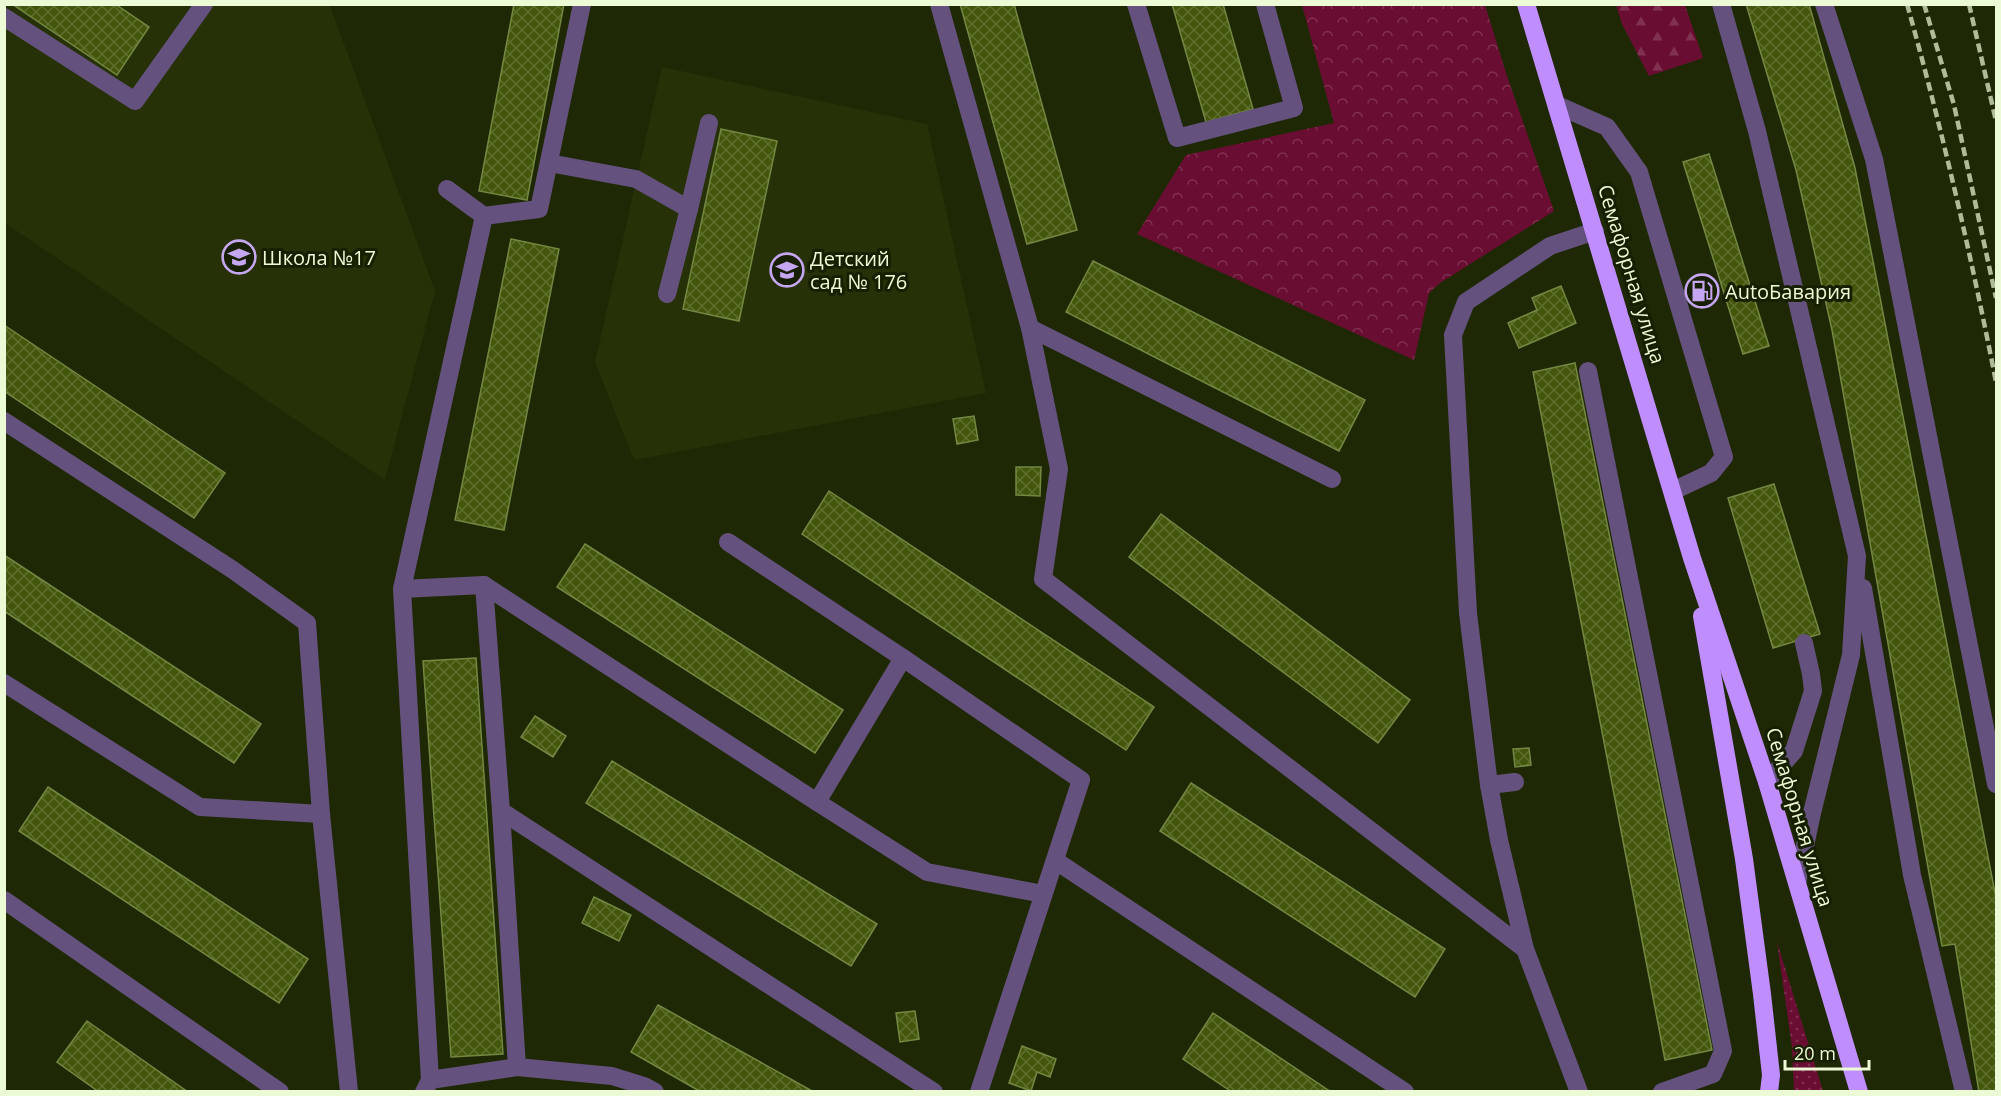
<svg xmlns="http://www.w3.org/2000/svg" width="2001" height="1096" font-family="'Open Sans',sans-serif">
<defs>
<pattern id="grass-dots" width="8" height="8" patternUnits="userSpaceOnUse" patternTransform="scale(1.5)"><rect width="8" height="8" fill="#6a0d33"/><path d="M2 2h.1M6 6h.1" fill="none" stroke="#803150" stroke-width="1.8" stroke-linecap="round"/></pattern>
<pattern id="forest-firs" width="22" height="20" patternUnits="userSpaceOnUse" patternTransform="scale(1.5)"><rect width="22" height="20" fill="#6a0d33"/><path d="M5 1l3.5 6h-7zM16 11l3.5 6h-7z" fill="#803150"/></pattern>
<pattern id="park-crowns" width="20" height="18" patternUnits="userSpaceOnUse" patternTransform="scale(1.5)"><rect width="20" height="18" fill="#6a0d33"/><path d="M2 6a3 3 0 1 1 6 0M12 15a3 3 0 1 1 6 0" fill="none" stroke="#803150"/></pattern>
<pattern id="building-cross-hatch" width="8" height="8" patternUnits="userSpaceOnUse" patternTransform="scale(1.5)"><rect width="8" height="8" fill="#44560b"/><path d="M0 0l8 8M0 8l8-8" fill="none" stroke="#5f6f2e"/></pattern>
</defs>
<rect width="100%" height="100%" fill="#1f2804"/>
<g fill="#263107">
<polygon points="4,5 331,5 330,6 435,291 385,480 5,223"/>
<polygon points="662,67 927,124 986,393 634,460 595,362"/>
</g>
<polygon fill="url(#grass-dots)" points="1777,942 1823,1091 1794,1091 1792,1047"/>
<polygon fill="url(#forest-firs)" points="1616,5 1685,5 1703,58 1649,76 1622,24"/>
<polygon fill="url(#park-crowns)" points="1302,5 1485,5 1507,76 1554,211 1440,283 1429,293 1414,360 1137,234 1186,155 1334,123"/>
<g fill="url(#building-cross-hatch)" stroke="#738843" stroke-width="1.5">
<polygon points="12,4 115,4 149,27 117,75"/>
<polygon points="514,4 564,4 527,200 479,191"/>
<polygon points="960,4 1014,4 1077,230 1027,244"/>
<polygon points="1172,4 1223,4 1253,109 1206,122"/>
<polygon points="1746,4 1809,4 1855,168 1996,898 1996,1092 1979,1092 1955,944 1942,946 1832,330 1796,170"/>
<polygon points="721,129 777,141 739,321 683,309"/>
<polygon points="1709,154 1769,346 1743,354 1683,162"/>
<polygon points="511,239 559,249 504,530 455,520"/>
<polygon points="1093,261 1365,400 1339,451 1066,312"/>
<polygon points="1561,286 1576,323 1519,348 1508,323 1537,310 1532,298"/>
<polygon points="4,325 225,473 194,518 4,391"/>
<polygon points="1575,363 1712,1050 1665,1060 1533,372"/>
<polygon points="974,416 978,440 957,444 953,419"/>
<polygon points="1016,467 1041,467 1040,496 1016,495"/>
<polygon points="1774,484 1820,634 1773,648 1728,498"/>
<polygon points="829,491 1154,707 1126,750 802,534"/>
<polygon points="1161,514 1410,700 1378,743 1129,557"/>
<polygon points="585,544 843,710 815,753 557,587"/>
<polygon points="4,555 261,724 234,763 4,611"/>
<polygon points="476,658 503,1054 451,1057 423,661"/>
<polygon points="535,716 566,736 553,757 521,737"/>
<polygon points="1529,748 1531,765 1515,767 1513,749"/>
<polygon points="612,761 877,924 851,966 586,803"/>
<polygon points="1191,783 1445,949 1415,997 1160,831"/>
<polygon points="48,787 308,959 279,1003 19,831"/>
<polygon points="594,897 631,915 619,941 582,923"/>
<polygon points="658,1005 814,1092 701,1092 631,1052"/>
<polygon points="915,1011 919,1039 900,1042 896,1013"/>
<polygon points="1213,1013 1331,1092 1232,1092 1183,1059"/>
<polygon points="87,1021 188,1092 99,1092 57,1062"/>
<polygon points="1022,1046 1056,1059 1050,1077 1037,1072 1031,1091 1009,1083"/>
</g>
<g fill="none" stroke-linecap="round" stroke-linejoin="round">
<g stroke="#64517e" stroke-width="18">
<polyline points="939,4 1030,328 1059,469 1043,579 1525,949"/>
<polyline points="1136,4 1177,138 1294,108 1265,4"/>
<polyline points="1721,4 1757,131 1857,556 1851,655 1812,813 1797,883"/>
<polyline points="1824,4 1874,159 1996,784"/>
<polyline points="4,17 135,101 204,4"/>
<polyline points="1557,105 1607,127 1639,172 1724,457 1711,473 1673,491"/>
<polyline points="549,163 636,179 689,209 667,294"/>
<polyline points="447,189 484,216"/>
<polyline points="689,209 709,123"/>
<polyline points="1030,328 1332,479"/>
<polyline points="1588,371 1723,1051 1713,1074 1662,1092"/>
<polyline points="4,421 233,570 307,623 321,814 349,1092"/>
<polyline points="728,542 903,658"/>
<polyline points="484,585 501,811 934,1092"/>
<polyline points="1863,588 1912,875 1964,1092"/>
<polyline points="402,589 484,585 817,802"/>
<polyline points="4,683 200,807 321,814"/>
<polyline points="1767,782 1794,751 1813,691 1811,674 1804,643"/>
<polyline points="1489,785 1515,782"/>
<polyline points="501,811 517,1067"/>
<polyline points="1056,861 1405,1092"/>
<polyline points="4,900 280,1092"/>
<polyline points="430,1080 517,1067 612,1076 644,1086 655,1092"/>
<polyline points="424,1092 430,1080 402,589 484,216 539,209 582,4"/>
<polyline points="979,1092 1081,780 903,658 817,802 927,872 1043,894"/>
<polyline points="1579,1092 1525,949 1499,840 1489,785 1468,613 1453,335 1466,302 1550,246 1595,231"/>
</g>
<g stroke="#bf8dfe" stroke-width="18">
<polyline points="1526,4 1692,558 1767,782 1859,1092"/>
<polyline points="1702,616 1744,859 1762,994 1771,1075 1769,1092"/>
</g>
<g stroke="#b0bc98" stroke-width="4.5" stroke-dasharray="9 4.5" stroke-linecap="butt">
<path d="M1907,4C1942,129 1971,255 1996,382"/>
<polyline points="1924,4 1954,105 1996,298"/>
<polyline points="1969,4 1996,121"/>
</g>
</g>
<defs>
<g id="school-ring" transform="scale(1.725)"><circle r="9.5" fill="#161f00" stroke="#c5a6f0" stroke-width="1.5"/><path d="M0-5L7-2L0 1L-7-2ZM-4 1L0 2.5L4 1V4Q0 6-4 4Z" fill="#c5a6f0"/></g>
<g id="fuel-ring" transform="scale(1.725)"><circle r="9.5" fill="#161f00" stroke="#c5a6f0" stroke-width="1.5"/><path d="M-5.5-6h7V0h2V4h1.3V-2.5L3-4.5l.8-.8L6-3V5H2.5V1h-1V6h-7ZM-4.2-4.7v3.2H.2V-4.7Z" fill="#c5a6f0"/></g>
</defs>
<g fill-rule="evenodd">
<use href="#school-ring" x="239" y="257"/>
<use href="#school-ring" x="787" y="270"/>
<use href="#fuel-ring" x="1702" y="291"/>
</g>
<g text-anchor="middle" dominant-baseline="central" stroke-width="6" stroke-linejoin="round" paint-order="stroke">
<g font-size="20" fill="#edfad6" stroke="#161f00" text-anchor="start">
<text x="262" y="257">Школа №17</text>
<text x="810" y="258">Детский<tspan x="810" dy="23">сад № 176</tspan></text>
<text x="1725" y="291">AutoБавария</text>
</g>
<g font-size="20" fill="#edfad6" stroke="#161f00">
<text transform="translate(1632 274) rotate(73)">Семафорная улица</text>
<text transform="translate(1800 817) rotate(73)">Семафорная улица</text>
</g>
</g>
<rect width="2001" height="1096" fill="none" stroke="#edfad6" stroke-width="12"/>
<path d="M1785 1060v9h84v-9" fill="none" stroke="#edfad6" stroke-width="3"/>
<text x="1794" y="1060" font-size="18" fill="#edfad6" stroke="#161f00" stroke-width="4.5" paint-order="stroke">20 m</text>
</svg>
